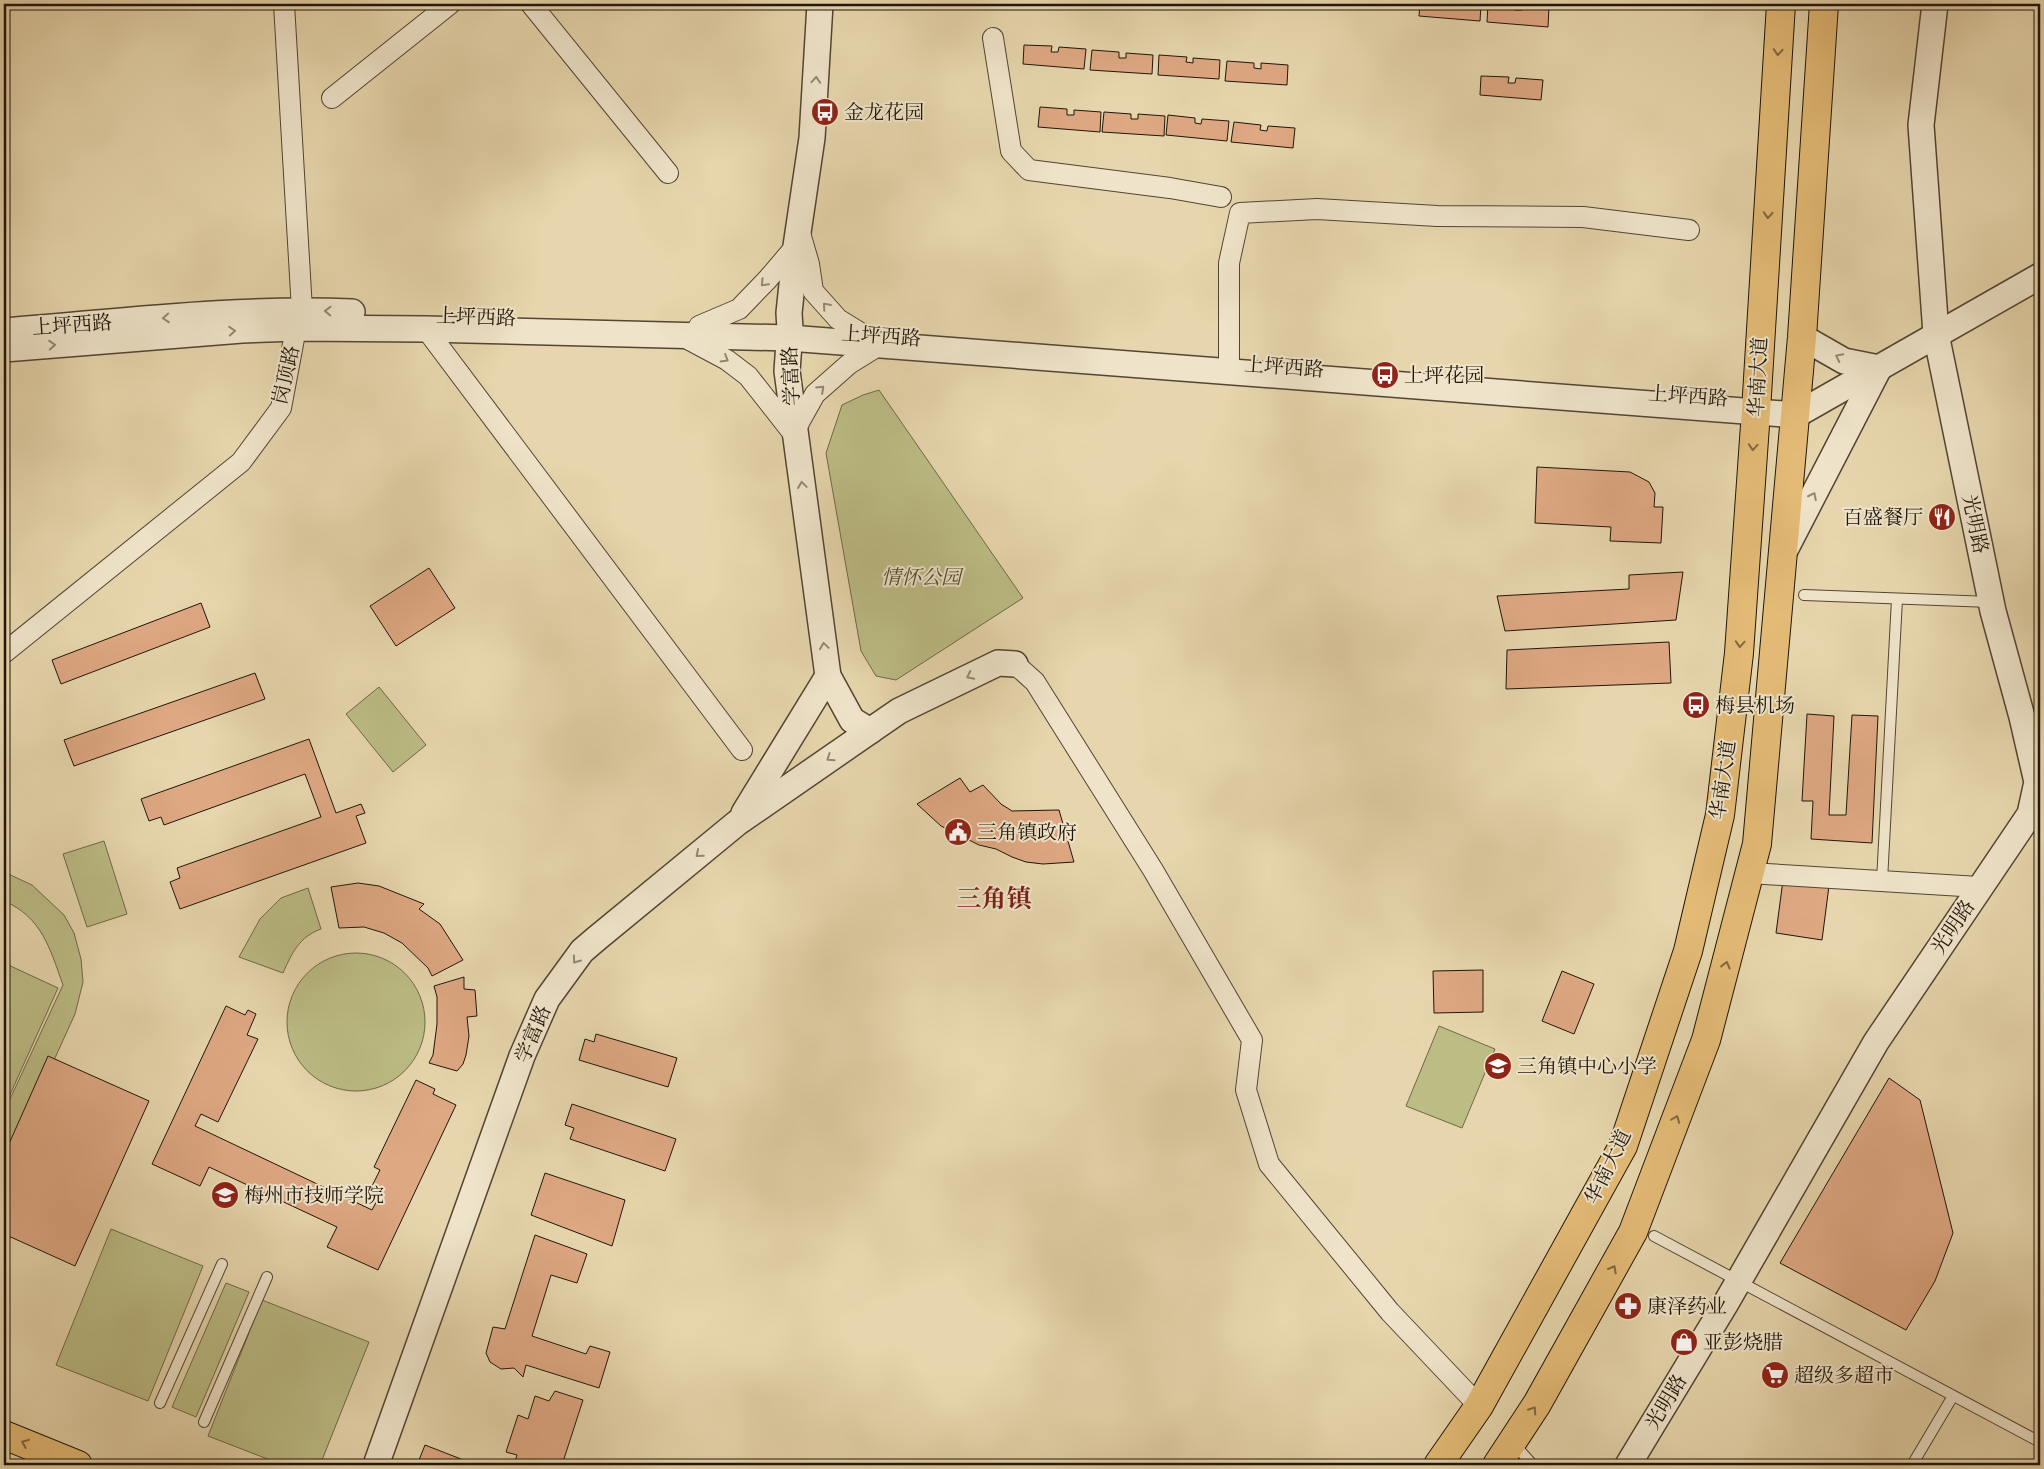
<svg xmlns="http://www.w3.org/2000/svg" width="2044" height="1469" font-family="Alegreya,'Noto Serif SC',serif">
<rect width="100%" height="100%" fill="#e7d6ad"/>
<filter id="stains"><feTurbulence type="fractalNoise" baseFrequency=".004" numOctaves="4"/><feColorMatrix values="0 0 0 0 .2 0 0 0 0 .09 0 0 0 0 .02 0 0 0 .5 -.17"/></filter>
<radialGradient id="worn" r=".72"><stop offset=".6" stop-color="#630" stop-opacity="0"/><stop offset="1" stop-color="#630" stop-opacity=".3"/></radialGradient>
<g fill="#bcbc85" stroke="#6e6848">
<polygon points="879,390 1023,598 896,680 876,676 861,651 826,453 842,405 863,395"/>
<polygon points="379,687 426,745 393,772 346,714"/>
<polygon points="104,841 127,914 87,927 63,854"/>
<path d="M4,872L32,885L64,915L74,933L81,959L83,982L75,1014L4,1170V1112L63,985C50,949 42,917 4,901Z"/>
<path d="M308,888L321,929C299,937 292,953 283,973L239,957L260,919L281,898Z"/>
<circle cx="356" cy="1022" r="69"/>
<polygon points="4,963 58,988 4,1108"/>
<polygon points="1439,1026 1495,1049 1462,1128 1406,1106"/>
<polygon points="111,1229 203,1266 148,1401 56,1365"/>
<polygon points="226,1283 249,1292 196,1417 172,1407"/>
<polygon points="262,1300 369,1342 320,1465 283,1465 208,1436"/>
</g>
<g fill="#dea883" stroke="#20150a">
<polygon points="1420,4 1481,4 1480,21 1419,16"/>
<polygon points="1488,4 1515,4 1515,10 1522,10 1522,5 1549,7 1548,27 1487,22"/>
<polygon points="1024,45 1052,46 1051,52 1058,52 1059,47 1086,49 1084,69 1023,64"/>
<polygon points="1092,50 1119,52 1119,58 1126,58 1126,53 1153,55 1152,74 1090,70"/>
<polygon points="1159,55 1187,57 1186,62 1193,63 1193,58 1220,60 1219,79 1158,75"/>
<polygon points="1227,61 1254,63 1254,68 1261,69 1261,63 1288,65 1287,85 1225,81"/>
<polygon points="1481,76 1509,77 1508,83 1515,83 1516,78 1543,80 1541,100 1480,95"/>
<polygon points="1040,107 1067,109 1067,115 1074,115 1074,110 1101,112 1100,132 1038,127"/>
<polygon points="1104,112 1131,114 1131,119 1138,119 1138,114 1165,116 1164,136 1102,132"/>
<polygon points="1168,115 1195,118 1195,123 1201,124 1202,119 1229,121 1227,141 1166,135"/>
<polygon points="1234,122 1261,125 1260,130 1267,131 1268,126 1295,128 1293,148 1231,142"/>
<polygon points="1537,467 1630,472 1649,482 1655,493 1654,507 1663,507 1661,543 1610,541 1611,527 1535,523"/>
<polygon points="429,568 455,608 396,646 370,606"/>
<polygon points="1683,572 1676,620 1505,631 1497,596 1629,589 1629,575"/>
<polygon points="201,603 210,627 61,684 52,660"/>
<polygon points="1669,642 1671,683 1506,689 1507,650"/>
<polygon points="255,673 265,699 74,766 64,740"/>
<polygon points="1807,714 1834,716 1829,815 1846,815 1852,715 1878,716 1872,843 1811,839 1813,801 1802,801"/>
<polygon points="309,739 336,813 361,804 365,813 356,816 366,843 180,909 170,882 180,878 177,868 321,817 305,774 164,825 161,817 149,821 141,799"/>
<polygon points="960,778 970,792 983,785 1001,804 1012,811 1059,810 1074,862 1043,864 1026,862 1012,857 996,849 979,845 941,826 917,804"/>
<polygon points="1783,880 1829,886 1822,940 1776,933"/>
<polygon points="358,883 379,886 424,904 419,909 440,924 463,960 432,976 428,968 402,943 384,933 364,927 339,928 331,887"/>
<polygon points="1483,970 1483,1012 1434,1013 1433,971"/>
<polygon points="1562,971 1594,984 1574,1034 1542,1021"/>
<polygon points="464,977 464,989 475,990 477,1016 467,1017 469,1036 466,1055 463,1064 457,1071 429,1063 433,1055 437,1024 437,997 434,986"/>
<polygon points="226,1006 245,1015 248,1010 256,1014 247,1035 258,1039 218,1122 201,1114 195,1126 372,1210 380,1195 370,1190 380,1170 374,1167 416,1080 435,1089 433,1094 456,1105 378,1270 327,1247 337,1227 209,1167 200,1186 152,1164"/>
<polygon points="596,1034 677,1058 668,1087 579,1060 585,1039 594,1042"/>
<polygon points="48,1056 149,1101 75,1266 4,1234 4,1155"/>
<polygon points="1889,1078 1920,1100 1953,1233 1935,1281 1906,1330 1780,1263"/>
<polygon points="572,1104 676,1139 665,1171 570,1139 574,1128 565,1125"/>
<polygon points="545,1173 625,1200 612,1246 531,1215"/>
<polygon points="535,1235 587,1254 577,1283 551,1275 532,1336 586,1354 590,1346 610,1352 599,1388 526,1365 523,1377 514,1368 501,1369 490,1362 486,1353 493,1327 505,1329"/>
<polygon points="555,1391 583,1400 562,1465 514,1465 517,1455 506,1452 518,1415 528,1419 535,1396 549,1401"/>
<polygon points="425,1445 461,1459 458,1465 417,1465"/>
</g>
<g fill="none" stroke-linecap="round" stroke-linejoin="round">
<g stroke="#524533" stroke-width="12">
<g id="service">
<polyline points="1804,595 1991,602"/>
<polyline points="1882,881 1897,599"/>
<polyline points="1654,1236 2040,1442"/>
<polyline points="160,1403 222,1264"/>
<polyline points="204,1422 267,1277"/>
<polyline points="1513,1443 1533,1465"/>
<polyline points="1912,1465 1953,1396"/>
</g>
</g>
<g stroke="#524533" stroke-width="22">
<g id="minor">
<polyline points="531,4 668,173"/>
<polyline points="993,38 1011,151 1029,170 1170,188 1221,197"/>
<polyline points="332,98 450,4"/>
<polyline points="800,233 809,264 813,291 838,319 864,335"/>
<polyline points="699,326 739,309 767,280 796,246"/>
<polyline points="426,329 742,750"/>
<polyline points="682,336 727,360 748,376 796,437"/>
<polyline points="1229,363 1229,263 1240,213 1317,209 1437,216 1583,217 1689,230"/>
<polyline points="795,430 815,394 849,364 878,346"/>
<polyline points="4,653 241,462 281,408 296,328 302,310 284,4"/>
<polyline points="1015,664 1035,682 1153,870 1252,1040 1246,1090 1269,1164 1390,1312 1479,1406"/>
<polyline points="1749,873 1979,887"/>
</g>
</g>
<g stroke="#524533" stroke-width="28">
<g id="tertiary">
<polyline points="820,4 812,138 796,246 789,313 790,329 787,371 828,676 852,720 870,731"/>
<path d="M4,331C119,322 236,307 352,312"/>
<polyline points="1802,337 1844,361 1879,368"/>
<polyline points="4,349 242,330 296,328 426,329 789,338 1796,415 2040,276"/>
<polyline points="1784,552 1879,368"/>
<polyline points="744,813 828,676"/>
<polyline points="376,1465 522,1056 547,999 582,951 596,939 737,823 870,731 899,711 998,663 1015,664"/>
<polyline points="1628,1465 1726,1303 1876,1042 2030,814 2037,782 2022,717 1993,611 1936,334 1921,125 1935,4"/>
</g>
</g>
<g stroke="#20150a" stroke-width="30">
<g id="primary">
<polyline points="4,1435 78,1465"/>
<polyline points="1438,1465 1479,1406 1623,1146 1688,951 1720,815 1739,653 1756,411 1781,4"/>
<polyline points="1497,1465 1537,1404 1633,1232 1706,1040 1757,844 1802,337 1824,4"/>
</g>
</g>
<use href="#service" stroke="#efe4ca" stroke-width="10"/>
<use href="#minor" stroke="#efe4ca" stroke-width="20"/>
<use href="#tertiary" stroke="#efe4ca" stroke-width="25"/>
<use href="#primary" stroke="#e4bb76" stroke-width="28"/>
</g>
<defs><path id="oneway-chevron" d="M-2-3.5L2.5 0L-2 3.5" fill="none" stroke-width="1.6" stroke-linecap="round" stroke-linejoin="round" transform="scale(1.25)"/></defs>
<g stroke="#826840">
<use href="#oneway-chevron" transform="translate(1778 52) rotate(94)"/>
<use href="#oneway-chevron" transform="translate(1768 215) rotate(94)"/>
<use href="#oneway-chevron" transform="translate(1753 447) rotate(94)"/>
<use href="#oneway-chevron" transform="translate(1740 644) rotate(94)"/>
<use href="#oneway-chevron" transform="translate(1726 965) rotate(-76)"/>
<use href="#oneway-chevron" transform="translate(1676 1119) rotate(-69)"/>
<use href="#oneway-chevron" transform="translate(1613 1269) rotate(-61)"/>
<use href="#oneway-chevron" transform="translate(1533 1410) rotate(-57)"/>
<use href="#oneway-chevron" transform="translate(25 1443) rotate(-158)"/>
</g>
<g stroke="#928774">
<use href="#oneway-chevron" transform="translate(816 80) rotate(-86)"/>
<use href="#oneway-chevron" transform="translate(764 283) rotate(133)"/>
<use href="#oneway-chevron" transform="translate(826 306) rotate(-131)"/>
<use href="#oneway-chevron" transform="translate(328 311) rotate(-178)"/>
<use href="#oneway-chevron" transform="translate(166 318) rotate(176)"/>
<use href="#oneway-chevron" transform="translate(232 331) rotate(-4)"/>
<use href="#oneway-chevron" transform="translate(52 345) rotate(-4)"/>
<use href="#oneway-chevron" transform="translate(1839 357) rotate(-154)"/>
<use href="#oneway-chevron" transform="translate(725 359) rotate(31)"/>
<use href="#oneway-chevron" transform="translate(821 389) rotate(-43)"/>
<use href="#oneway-chevron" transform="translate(802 485) rotate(-98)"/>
<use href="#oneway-chevron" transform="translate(1813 496) rotate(-63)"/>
<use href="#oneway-chevron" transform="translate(824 646) rotate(-98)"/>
<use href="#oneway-chevron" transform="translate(970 676) rotate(154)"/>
<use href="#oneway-chevron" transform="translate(830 758) rotate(145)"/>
<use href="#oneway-chevron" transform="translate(699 854) rotate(140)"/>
<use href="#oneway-chevron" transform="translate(576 960) rotate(126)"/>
</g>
<defs>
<g id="bus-disc" transform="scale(1.4375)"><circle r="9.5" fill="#8f2418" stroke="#efe4ca"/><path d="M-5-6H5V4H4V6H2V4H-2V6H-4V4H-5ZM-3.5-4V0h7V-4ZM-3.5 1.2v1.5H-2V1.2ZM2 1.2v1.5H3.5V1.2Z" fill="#fff"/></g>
<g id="restaurant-disc" transform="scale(1.4375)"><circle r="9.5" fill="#8f2418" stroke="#efe4ca"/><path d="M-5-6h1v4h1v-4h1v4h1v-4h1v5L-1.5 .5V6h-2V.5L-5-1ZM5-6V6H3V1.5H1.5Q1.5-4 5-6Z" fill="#fff"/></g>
<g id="civic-disc" transform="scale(1.4375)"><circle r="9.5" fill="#8f2418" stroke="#efe4ca"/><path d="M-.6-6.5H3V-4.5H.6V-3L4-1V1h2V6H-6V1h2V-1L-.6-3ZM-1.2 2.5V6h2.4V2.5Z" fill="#fff"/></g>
<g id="school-disc" transform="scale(1.4375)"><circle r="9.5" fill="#8f2418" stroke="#efe4ca"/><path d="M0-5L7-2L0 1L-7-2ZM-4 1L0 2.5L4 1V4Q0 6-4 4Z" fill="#fff"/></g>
<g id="university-disc" transform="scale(1.4375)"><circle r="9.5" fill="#8f2418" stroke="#efe4ca"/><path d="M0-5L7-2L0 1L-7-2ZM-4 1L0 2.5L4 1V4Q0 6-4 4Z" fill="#fff"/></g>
<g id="pharmacy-disc" transform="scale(1.4375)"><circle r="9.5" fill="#8f2418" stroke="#efe4ca"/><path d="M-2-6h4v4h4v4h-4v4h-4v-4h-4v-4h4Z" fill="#fff"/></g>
<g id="shop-disc" transform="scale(1.4375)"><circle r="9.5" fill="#8f2418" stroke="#efe4ca"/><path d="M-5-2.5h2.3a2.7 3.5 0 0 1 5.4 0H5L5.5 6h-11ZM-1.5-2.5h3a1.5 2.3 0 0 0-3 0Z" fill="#fff"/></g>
<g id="supermarket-disc" transform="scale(1.4375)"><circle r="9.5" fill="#8f2418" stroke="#efe4ca"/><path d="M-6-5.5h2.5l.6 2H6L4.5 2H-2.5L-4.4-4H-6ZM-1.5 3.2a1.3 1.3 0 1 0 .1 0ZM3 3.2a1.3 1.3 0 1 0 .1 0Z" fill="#fff"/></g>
</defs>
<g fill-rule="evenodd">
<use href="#bus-disc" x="825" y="112"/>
<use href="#bus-disc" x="1385" y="375"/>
<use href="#restaurant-disc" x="1942" y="517"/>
<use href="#bus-disc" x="1696" y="705"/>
<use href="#civic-disc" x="958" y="832"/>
<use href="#school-disc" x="1498" y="1066"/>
<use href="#university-disc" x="225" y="1195"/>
<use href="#pharmacy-disc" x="1628" y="1306"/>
<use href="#shop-disc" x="1684" y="1342"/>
<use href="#supermarket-disc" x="1775" y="1375"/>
</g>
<g text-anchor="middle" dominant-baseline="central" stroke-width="4" stroke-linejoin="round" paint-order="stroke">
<g font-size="20" fill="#20150a" stroke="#efe4ca" text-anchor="start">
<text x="844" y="112">金龙花园</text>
<text x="1404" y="375">上坪花园</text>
<text x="1923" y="517" text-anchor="end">百盛餐厅</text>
<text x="1715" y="705">梅县机场</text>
<text x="977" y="832">三角镇政府</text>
<text x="1517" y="1066">三角镇中心小学</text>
<text x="244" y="1195">梅州市技师学院</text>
<text x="1647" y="1306">康泽药业</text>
<text x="1703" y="1342">亚彭烧腊</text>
<text x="1794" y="1375">超级多超市</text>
</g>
<g font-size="20" fill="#20150a" stroke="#efe4ca">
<text transform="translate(476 317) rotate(2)">上坪西路</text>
<text transform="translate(72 325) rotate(-4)">上坪西路</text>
<text transform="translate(881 336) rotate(4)">上坪西路</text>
<text transform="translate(1284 367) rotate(4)">上坪西路</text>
<text transform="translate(286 375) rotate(-77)">岗顶路</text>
<text transform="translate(791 376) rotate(-93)">学富路</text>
<text transform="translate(1758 377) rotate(-87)">华南大道</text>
<text transform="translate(1688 396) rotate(4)">上坪西路</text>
<text transform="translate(1975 524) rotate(78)">光明路</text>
<text transform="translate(1723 780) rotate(-82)">华南大道</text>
<text transform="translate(1953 927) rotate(-56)">光明路</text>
<text transform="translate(533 1034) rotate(-67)">学富路</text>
<text transform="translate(1608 1167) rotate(-64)">华南大道</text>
<text transform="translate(1666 1402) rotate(-59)">光明路</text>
</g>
<g font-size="20" font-style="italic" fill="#4f472f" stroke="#efe4ca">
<text x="921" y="577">情怀公园</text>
</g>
<g font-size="25" font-weight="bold" fill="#7a1f14" stroke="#efe4ca">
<text x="994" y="899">三角镇</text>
</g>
</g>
<rect width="2044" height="1469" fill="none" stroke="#e7d6ad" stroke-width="20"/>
<rect x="5" y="5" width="2034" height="1459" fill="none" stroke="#20150a" stroke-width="2.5"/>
<rect x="10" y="10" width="2024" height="1449" fill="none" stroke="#20150a"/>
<rect width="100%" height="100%" filter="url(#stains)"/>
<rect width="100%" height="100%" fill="url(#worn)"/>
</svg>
